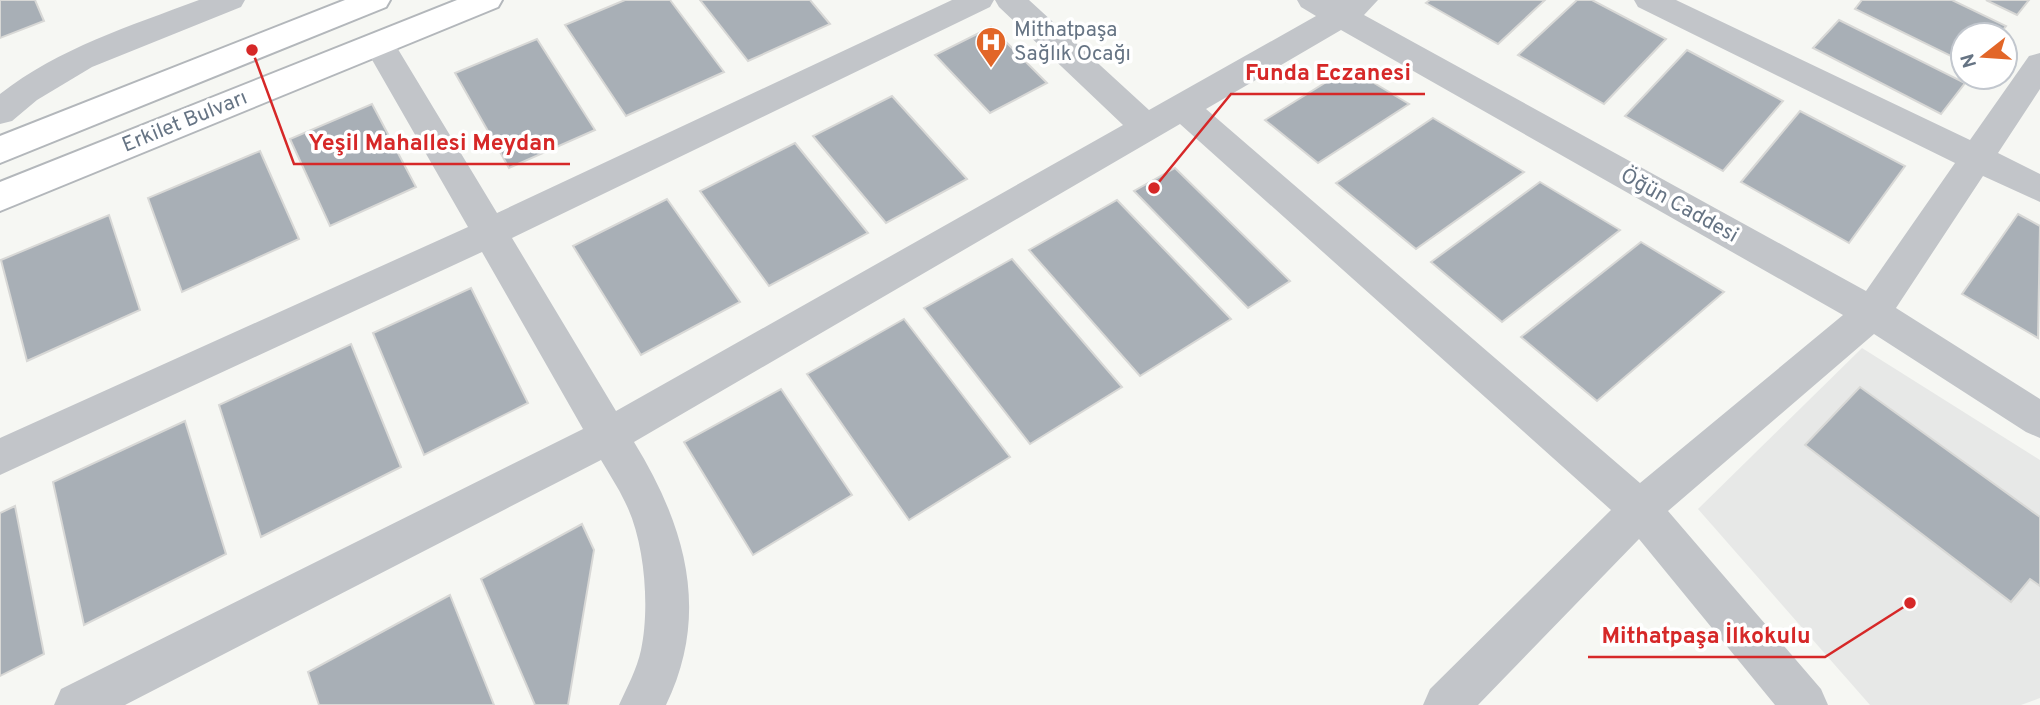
<svg xmlns="http://www.w3.org/2000/svg" width="2040" height="705" font-family="Overpass,sans-serif">
<rect width="100%" height="100%" fill="#f6f7f3"/>
<polygon fill="#e7e8e7" points="1862,348 2040,460 2040,698 2021,705 1870,705 1698,509"/>
<g fill="#a8afb6" stroke="#d8d8d6" stroke-width="2">
<polygon points="0,0 35,0 44,21 0,38"/>
<polygon points="625,0 670,0 724,72 626,116 565,25"/>
<polygon points="700,0 810,0 830,24 748,61"/>
<polygon points="1430,0 1545,0 1498,44 1426,3"/>
<polygon points="1577,0 1592,0 1666,39 1604,104 1518,55"/>
<polygon points="1862,0 1952,0 2006,26 1999,35 1963,35 1963,62 1855,9"/>
<polygon points="1986,0 2029,0 2017,15"/>
<polygon points="1839,20 1965,83 1941,114 1813,48"/>
<polygon points="991,27 1047,83 990,113 935,55"/>
<polygon points="537,39 595,130 509,168 455,73"/>
<polygon points="1687,50 1783,101 1723,171 1625,116"/>
<polygon points="1349,68 1409,104 1318,163 1265,120"/>
<polygon points="892,96 967,179 886,223 813,136"/>
<polygon points="372,104 416,187 330,226 290,139"/>
<polygon points="1800,111 1905,166 1849,243 1741,182"/>
<polygon points="1433,118 1524,172 1416,249 1336,183"/>
<polygon points="795,143 868,233 769,286 700,191"/>
<polygon points="260,151 299,239 182,292 148,198"/>
<polygon points="1175,168 1290,281 1248,308 1134,191"/>
<polygon points="1540,182 1620,230 1502,322 1431,262"/>
<polygon points="667,199 740,302 641,355 573,246"/>
<polygon points="1117,200 1231,319 1140,376 1029,250"/>
<polygon points="2018,214 2040,226 2038,338 1962,294"/>
<polygon points="109,215 140,310 27,361 1,260"/>
<polygon points="1641,242 1724,292 1597,401 1521,337"/>
<polygon points="1012,259 1122,387 1030,444 924,308"/>
<polygon points="471,288 528,403 424,455 373,333"/>
<polygon points="904,319 1010,457 909,520 807,374"/>
<polygon points="351,344 401,467 261,537 219,405"/>
<polygon points="1860,387 2040,517 2040,586 2030,579 2011,602 1805,445"/>
<polygon points="781,389 852,495 753,555 684,442"/>
<polygon points="185,421 226,554 84,625 53,482"/>
<polygon points="15,506 44,654 0,676 0,513"/>
<polygon points="582,524 594,550 568,705 535,705 481,579"/>
<polygon points="450,595 494,705 319,705 308,672"/>
</g>
<g fill="none" stroke-linecap="round" stroke-linejoin="round">
<g stroke="#b3b7bb" stroke-width="4">
<g id="major">
<polygon points="345,0 390,0 386,7 0,163 0,136"/>
<polygon points="457,0 502,0 498,7 0,211 0,182"/>
</g>
</g>
<g fill="#c2c5c9" fill-rule="evenodd">
<path d="M199,0H245L241,7L92,67L37,100L12,121L0,124V94C59,48 130,26 199,0Z"/>
<path d="M952,0H994L990,7L512,238L616,411L1123,125L999,7L995,0H1029L1149,110L1316,16L1301,7L1297,0H1378L1364,15L1866,291L1955,163L1638,7L1634,0H1676L1970,140L2029,56L2040,53V89L1998,153L2040,174V202L1983,176L1896,308L2040,399V438L2026,432L1874,334L1668,511L1821,689L1828,705H1775L1639,539L1478,705H1423L1430,689L1611,510L1180,124L634,442C685,525 711,612 666,705H619C627,687 637,669 641,650C650,608 645,541 625,502C618,487 609,474 601,460L125,705H54L61,689L583,429L482,252L0,475V438L468,227L363,44L368,36L379,33L390,36L497,213ZM1341,30L1843,315L1640,483L1206,109Z"/>
</g>
<use href="#major" fill="#fff" fill-rule="evenodd"/>
</g>
<defs>
<g id="hospital-pin" transform="scale(1.575)"><path d="M0 17L-7.5 6A9.5 9.5 0 1 1 7.5 6Z" fill="#e26628" stroke="#fff"/><path d="M-5-5h3v3.5h4V-5h3V5h-3V1.5h-4V5h-3Z" fill="#fff"/></g>
</defs>
<g fill-rule="evenodd">
<use href="#hospital-pin" x="991" y="42"/>
</g>
<g text-anchor="middle" dominant-baseline="central" stroke-width="7" stroke-linejoin="round" paint-order="stroke">
<g font-size="21" fill="#667484" stroke="#fff" text-anchor="start">
<text x="1014" y="30">Mithatpaşa<tspan x="1014" dy="24">Sağlık Ocağı</tspan></text>
</g>
<g font-size="21" fill="#667484" stroke="#fff">
<text transform="translate(185 122) rotate(-22)">Erkilet Bulvarı</text>
<text transform="translate(1679 206) rotate(29)">Öğün Caddesi</text>
</g>
</g>
<path fill="none" stroke="#d62828" stroke-width="2.5" d="M1154 188L1231 94H1425M252 50L294 164H570M1910 603L1825 657H1588"/>
<g fill="#d62828" stroke="#fff" stroke-width="2.5">
<circle cx="1154" cy="188" r="7"/>
<circle cx="252" cy="50" r="7"/>
<circle cx="1910" cy="603" r="7"/>
</g>
<g font-size="23" text-anchor="middle" font-weight="bold" fill="#d62828" stroke="#fff" stroke-width="7" stroke-linejoin="round" paint-order="stroke">
<text x="1328" y="80">Funda Eczanesi</text>
<text x="432" y="150">Yeşil Mahallesi Meydan</text>
<text x="1706" y="643">Mithatpaşa İlkokulu</text>
</g>
<g transform="translate(1984 56) rotate(253)"><circle r="33" fill="#ffffff" stroke="#c2c7ce" stroke-width="2"/>
<path d="M0-5L12 26L0 18L-12 26Z" fill="#e26628"/>
<text y="-10" font-size="19" font-weight="bold" text-anchor="middle" fill="#667484">N</text>
</g>
</svg>
